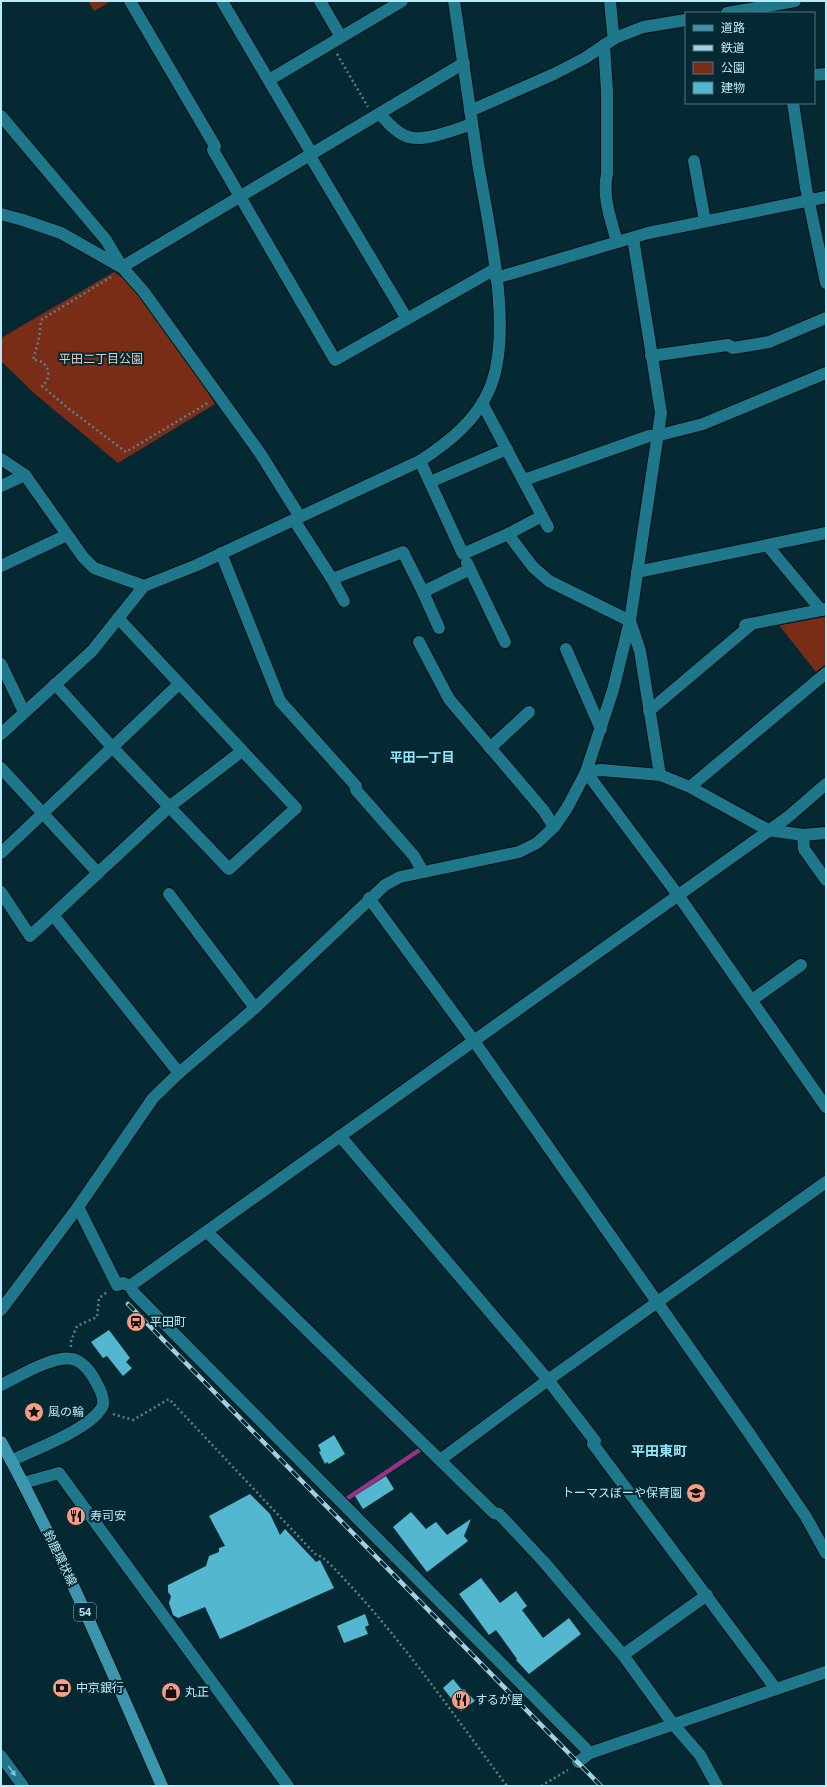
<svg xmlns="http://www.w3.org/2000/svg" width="827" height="1787" font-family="Arial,'Noto Sans JP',sans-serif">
<rect width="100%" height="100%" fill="#052932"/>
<g fill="#792d17">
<polygon points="88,1 111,1 94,11"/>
<path d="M114,272C133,282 155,317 168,335C184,358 201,380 215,404L118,463L35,394L1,361V338Z"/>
<polygon points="826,617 826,664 816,672 779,625"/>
</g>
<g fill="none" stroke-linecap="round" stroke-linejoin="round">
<polyline stroke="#983284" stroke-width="4.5" points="348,1498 421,1449"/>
</g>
<g fill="#53b7d0">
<polygon points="109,1330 130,1358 126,1362 132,1368 123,1376 107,1356 103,1358 91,1342"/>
<polygon points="334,1435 345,1454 329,1464 327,1462 325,1464 319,1452 321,1451 318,1445"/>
<polygon points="386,1476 394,1489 363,1509 355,1496"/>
<polygon points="250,1494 270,1514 280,1535 285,1529 316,1562 320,1560 334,1588 220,1639 205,1607 178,1618 173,1615 169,1603 171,1596 168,1592 168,1585 206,1566 209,1556 219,1552 219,1548 225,1546 209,1516"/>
<polygon points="411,1512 426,1529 436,1522 447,1535 471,1519 464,1536 468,1541 427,1572 393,1527"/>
<polygon points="481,1578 500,1603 516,1591 527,1606 522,1610 543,1638 569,1618 581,1634 529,1674 516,1660 517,1659 496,1630 489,1635 459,1594"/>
<polygon points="365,1614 369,1625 365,1627 368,1634 344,1643 337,1626"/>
<polygon points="453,1679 462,1690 464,1689 475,1701 461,1711 443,1688"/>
</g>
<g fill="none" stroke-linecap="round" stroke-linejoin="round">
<g stroke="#031014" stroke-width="14">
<g id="minor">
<polyline points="130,1 215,146 213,150 335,360 407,319 310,156"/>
<polyline points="222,1 312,154"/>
<polyline points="320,1 341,37"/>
<polyline points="610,1 613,33 615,38"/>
<polyline points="727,13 795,1"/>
<path d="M604,45L607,91V174C602,197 611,220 617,242"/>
<polyline points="814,75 826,74"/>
<polyline points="269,80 402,1"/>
<polyline points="793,103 806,188 826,283"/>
<polyline points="470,111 554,74 585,58 615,38 643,27 686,20"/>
<path d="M380,114C386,121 399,135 409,137C425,142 456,129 472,124"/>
<polyline points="1,116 106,240 122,267 144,292 260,453 300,517"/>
<polyline points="694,161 705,221"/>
<polyline points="1,214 23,220 61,233 121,267"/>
<polyline points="122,267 464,63"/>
<polyline points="496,278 648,233 826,197"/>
<polyline points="407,319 495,269"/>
<polyline points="651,356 728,345 733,348 769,342 826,318"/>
<polyline points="482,403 548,527"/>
<polyline points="1,459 25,475 83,557 94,568 144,586"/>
<polyline points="420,461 463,554 508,534 533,567 549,581 630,621 640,651 660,775"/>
<polyline points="524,480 649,436 656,436 703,424 826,373"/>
<polyline points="430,482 507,449"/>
<polyline points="1,486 25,475"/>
<polyline points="294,520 332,579 403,552 423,592 470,569"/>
<polyline points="508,534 542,516"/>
<polyline points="767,545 821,610"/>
<polyline points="221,553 280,701 356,786 356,790 414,856 423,872"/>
<polyline points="467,563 505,642"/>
<polyline points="1,566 67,535"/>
<polyline points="637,572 826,533"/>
<polyline points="332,579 344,601"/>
<polyline points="423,592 439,628"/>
<polyline points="745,625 826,609"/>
<polyline points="419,642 449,699 544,811 554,827"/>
<polyline points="566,649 601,729"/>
<polyline points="1,664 24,712"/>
<polyline points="55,684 113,748 229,869 296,808 118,618"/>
<polyline points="649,711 752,624"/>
<path d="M1,734L92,651L144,586L197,565L420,461C449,442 477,420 490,388C514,330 488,225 478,163C470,109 462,55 454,1"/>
<polyline points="490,748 529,712"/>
<polyline points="1,768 98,873 53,915 179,1073"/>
<polyline points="586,772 678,895 826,1107"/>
<polyline points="586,772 601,770 660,775 690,787 768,830 803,835 826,833"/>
<polyline points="690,787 826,673"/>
<polyline points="803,835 804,849 826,880"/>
<polyline points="1,853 179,684"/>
<polyline points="98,873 169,807 242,751"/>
<polyline points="1,892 30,936 53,915"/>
<polyline points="169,894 255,1008"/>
<polyline points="369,898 474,1041 749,1433 806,1517 826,1553"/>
<polyline points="752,1000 801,965"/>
<polyline points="340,1136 548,1380 595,1441 593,1444 776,1689"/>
<polyline points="78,1207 117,1285 123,1283 130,1286 788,817 826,784"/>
<polyline points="207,1232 494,1513 499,1514 544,1562 623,1655 673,1724 700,1755 717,1786"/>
<polyline points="130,1286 134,1293 590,1753"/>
<polyline points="1,1310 78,1207 153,1098 179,1073 255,1008 385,885 400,877 519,852 537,843 554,827 567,808 586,772 613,690 630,621 661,413 633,238"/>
<path d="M1,1385C18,1377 53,1355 72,1359C83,1361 92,1374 97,1384C101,1391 106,1402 101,1409C86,1431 35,1449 11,1461"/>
<polyline points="440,1460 548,1380 826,1182"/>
<polyline points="23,1483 59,1473 288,1786"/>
<polyline points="623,1655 707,1595"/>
<polyline points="1,1756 23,1786"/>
<polyline points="578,1762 590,1753 826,1672"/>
</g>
</g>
<g stroke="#031014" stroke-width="14">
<path id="major" d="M1,1442C62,1553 111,1670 162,1786"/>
</g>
<g stroke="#57818d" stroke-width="2.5" stroke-dasharray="2 3" stroke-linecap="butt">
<polyline points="337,54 368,107"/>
<path d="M111,277L41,320L39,339L33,360C48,360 54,376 42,386L69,409L126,452L208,403"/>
<polyline points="71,1347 71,1341 77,1326 97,1317 99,1298 107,1292"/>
<path d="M113,1414L133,1420L169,1399L315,1554C325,1556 340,1575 347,1582C406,1645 455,1717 507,1786"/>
<polyline points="541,1786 568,1770"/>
</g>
<use href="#minor" stroke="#1e778b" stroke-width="12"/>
<use href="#major" stroke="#3b96ad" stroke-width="12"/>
<g stroke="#a2d1df" stroke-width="4.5">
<polyline id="rail" points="128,1304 601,1786"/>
</g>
<use href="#rail" stroke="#052932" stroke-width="3" stroke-dasharray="9" stroke-linecap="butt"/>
</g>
<defs><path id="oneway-solid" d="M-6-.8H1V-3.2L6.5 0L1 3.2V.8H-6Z"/></defs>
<use fill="#83c2d2" href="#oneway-solid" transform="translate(12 1771) rotate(54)"/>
<defs>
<g id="station-disc" transform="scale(1)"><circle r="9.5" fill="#f49e86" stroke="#052932"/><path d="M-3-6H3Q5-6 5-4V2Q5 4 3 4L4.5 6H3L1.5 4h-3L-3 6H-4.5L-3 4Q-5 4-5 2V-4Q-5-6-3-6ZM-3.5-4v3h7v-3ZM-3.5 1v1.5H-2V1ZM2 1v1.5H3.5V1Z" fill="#111"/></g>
<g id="sight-disc" transform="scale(1)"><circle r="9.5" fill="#f49e86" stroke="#052932"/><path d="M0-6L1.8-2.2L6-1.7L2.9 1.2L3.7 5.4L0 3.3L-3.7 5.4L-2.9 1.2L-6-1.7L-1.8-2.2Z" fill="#111"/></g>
<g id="school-disc" transform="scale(1)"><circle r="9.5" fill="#f49e86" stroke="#052932"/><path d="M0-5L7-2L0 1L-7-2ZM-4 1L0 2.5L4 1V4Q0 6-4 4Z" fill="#111"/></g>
<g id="restaurant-disc" transform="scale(1)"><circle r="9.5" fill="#f49e86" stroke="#052932"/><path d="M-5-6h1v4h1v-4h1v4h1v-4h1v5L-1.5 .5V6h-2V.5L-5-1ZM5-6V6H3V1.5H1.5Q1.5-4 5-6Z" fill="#111"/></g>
<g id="bank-disc" transform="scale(1)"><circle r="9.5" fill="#f49e86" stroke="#052932"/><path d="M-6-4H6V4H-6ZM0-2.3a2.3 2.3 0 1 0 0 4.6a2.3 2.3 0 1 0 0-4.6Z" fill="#111"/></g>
<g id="shop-disc" transform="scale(1)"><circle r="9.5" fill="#f49e86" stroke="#052932"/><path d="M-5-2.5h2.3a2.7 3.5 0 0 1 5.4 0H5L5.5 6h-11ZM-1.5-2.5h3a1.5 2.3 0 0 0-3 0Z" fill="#111"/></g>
</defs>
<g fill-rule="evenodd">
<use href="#station-disc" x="136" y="1322"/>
<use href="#sight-disc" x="34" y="1412"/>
<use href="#school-disc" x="696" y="1493"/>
<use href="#restaurant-disc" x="76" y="1516"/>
<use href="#bank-disc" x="62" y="1688"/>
<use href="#shop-disc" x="171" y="1692"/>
<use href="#restaurant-disc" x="461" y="1700"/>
</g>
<g text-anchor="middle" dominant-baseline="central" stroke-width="4" stroke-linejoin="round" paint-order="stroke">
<rect fill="#052932" stroke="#84b1bd" stroke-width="1" x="74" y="1603" width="22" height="18" rx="3"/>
<g font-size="11" font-weight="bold" fill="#baebf9">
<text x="85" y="1612">54</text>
</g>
<g font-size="12" fill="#e9c9bf" stroke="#052932">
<text x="101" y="359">平田二丁目公園</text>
</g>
<g font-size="12" fill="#baebf9" stroke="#052932" text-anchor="start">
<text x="150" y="1322">平田町</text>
<text x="48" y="1412">風の輪</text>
<text x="682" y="1493" text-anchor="end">トーマスぼーや保育園</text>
<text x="90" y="1516">寿司安</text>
<text x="76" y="1688">中京銀行</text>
<text x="185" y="1692">丸正</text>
<text x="475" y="1700">するが屋</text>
</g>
<g font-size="12" fill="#baebf9" stroke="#052932">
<text transform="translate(60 1558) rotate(64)">鈴鹿環状線</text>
</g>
<g font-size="13" font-weight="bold" fill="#96e8fe" stroke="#052932">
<text x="422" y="757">平田一丁目</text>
</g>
<g font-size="14" font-weight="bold" fill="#96e8fe" stroke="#052932">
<text x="659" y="1451">平田東町</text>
</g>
</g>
<rect width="827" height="1787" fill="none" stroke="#baebf9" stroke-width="4"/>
<rect x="685" y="12" width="130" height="92" fill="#052932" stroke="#4d7782"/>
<rect x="693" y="25" width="20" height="6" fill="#3b96ad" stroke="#4d7782"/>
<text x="721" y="32" font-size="12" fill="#baebf9">道路</text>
<rect x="693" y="45" width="20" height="6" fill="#a2d1df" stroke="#4d7782"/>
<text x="721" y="52" font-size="12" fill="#baebf9">鉄道</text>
<rect x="693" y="62" width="20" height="12" fill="#792d17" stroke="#4d7782"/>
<text x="721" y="72" font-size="12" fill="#baebf9">公園</text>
<rect x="693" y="82" width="20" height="12" fill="#53b7d0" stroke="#4d7782"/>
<text x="721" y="92" font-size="12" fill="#baebf9">建物</text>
</svg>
